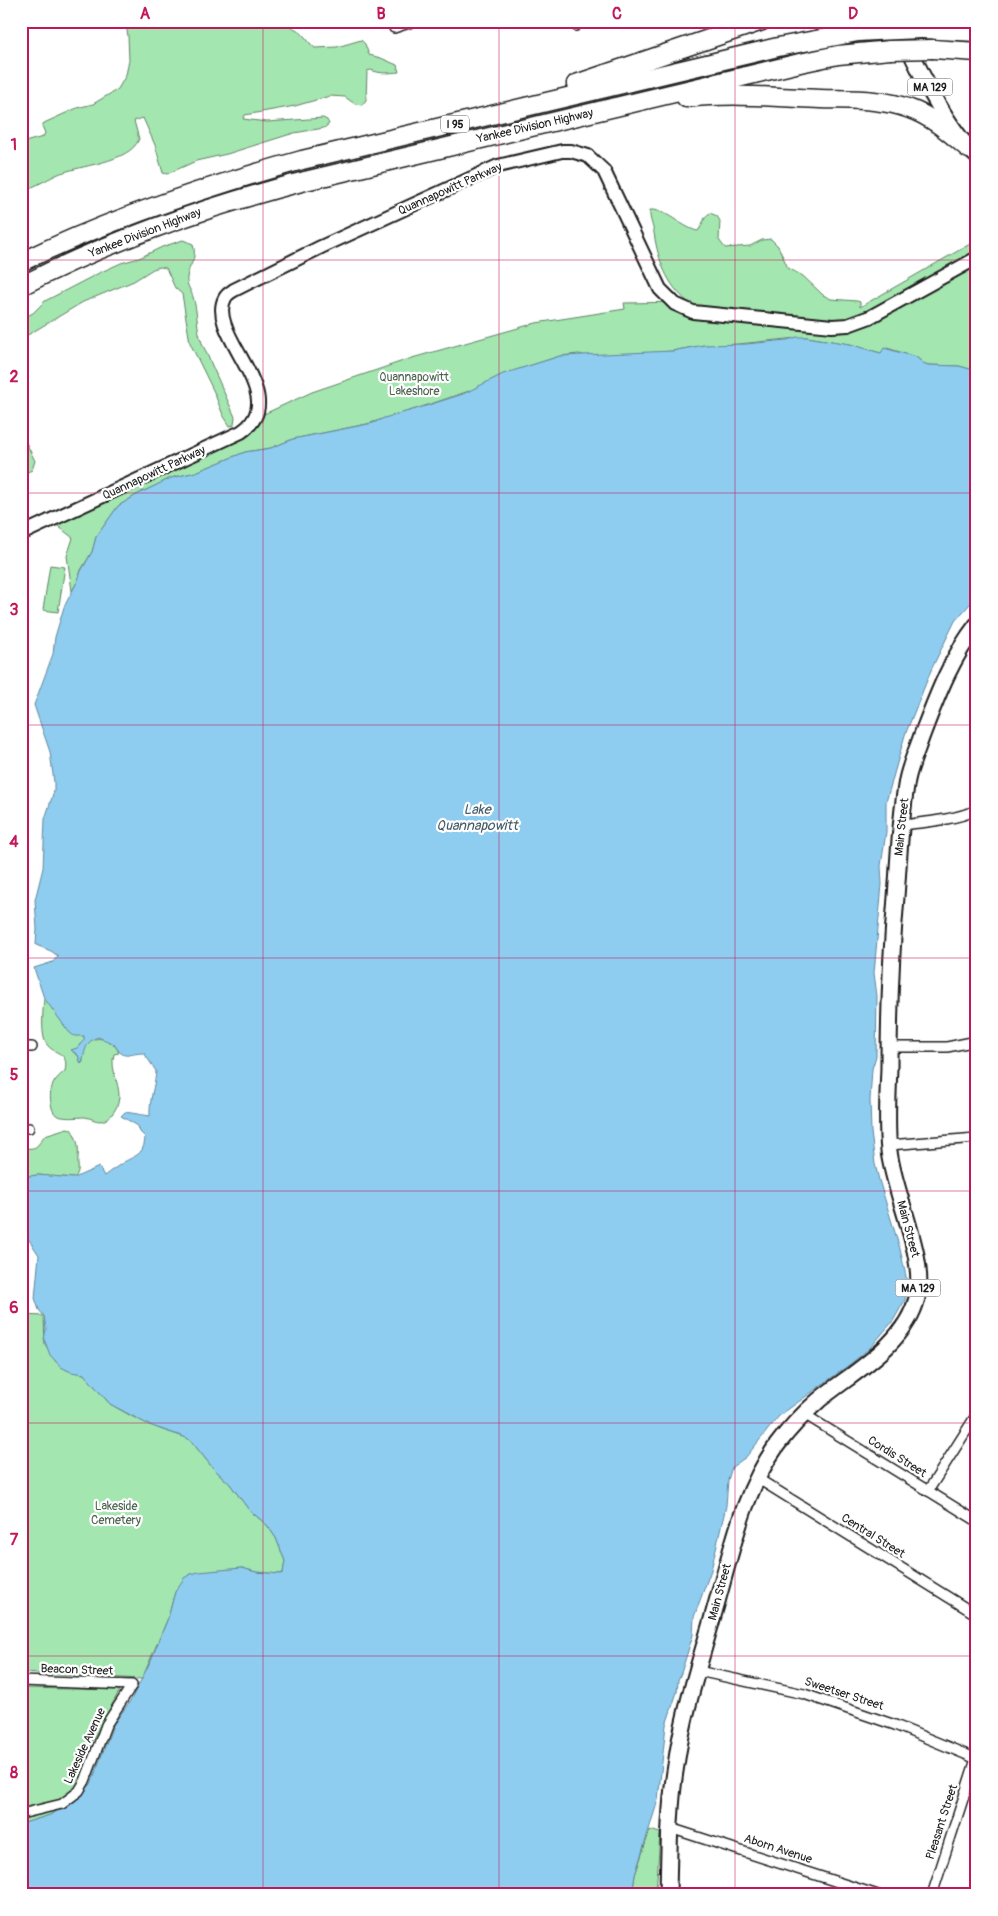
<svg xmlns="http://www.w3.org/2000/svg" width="998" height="1916" font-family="Pangolin,sans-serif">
<rect width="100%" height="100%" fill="#fff"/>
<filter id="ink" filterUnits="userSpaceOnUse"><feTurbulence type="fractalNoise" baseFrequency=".02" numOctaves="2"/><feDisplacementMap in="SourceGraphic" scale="10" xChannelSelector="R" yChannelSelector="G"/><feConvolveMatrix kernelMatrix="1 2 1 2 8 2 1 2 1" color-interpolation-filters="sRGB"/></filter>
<g filter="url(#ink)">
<g fill="#a4e6af" stroke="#608166">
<path d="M125,21H280C288,26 298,28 304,36C308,40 310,44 315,48L337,47L361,40L365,44L369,55L381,58L397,65L399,72C389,73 380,74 371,70L367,71L366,100L362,105L355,104L345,97L330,96L295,106L245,115L243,119L267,122L323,118L327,120L329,124L324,128L294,133L227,154L196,161L167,174L163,173L155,145L143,118L134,121L139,139C130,163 78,165 56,175C44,181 34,187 21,192V143L43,137L45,133L42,126L44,123L77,108L93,104L118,89L126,75L129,60L128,36Z"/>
<path d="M650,210C666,209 680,226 697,231L699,230L706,216L710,213L717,216L720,221L719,240L725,248L750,246L762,240L771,239L778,246L788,268L803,276L823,295L831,299L857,301L860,302V307L977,240V371L959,366L928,365L923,363L916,357L887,348L881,353L877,352L850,344L807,337L719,346L704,345L672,351L621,355L586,356L579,354L560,356L504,374L472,390L416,409L367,424L293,439L271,448L245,452L196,472L171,478L140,493L118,506L96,537L92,552L81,570L78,580L72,591L67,556L73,538L44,515L312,392L412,358L536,323L625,309L624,303L688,302C667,285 658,260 654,233C653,225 649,219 650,210Z"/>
<path d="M183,240L193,244C198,261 188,264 187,278C186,285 191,290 193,297C198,312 196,328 202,343L235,417L234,425L230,426L223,415L214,392L190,343L182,294L175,288L166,268L160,267L153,269L134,281L83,302L21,339V319L33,313L45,301L99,273L121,263L139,258L162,247Z"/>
<polygon points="21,432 35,461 32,470 21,475"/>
<polygon points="50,565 65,567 58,612 43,610"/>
<path d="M44,998C60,1011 61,1033 84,1036L85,1040L73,1052L78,1055L81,1064L83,1062C82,1046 91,1033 108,1041C114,1044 116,1046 119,1053L114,1054C109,1070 123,1089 118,1103C116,1110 109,1121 100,1121C95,1121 91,1118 85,1117C76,1117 67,1119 58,1116C55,1115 53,1111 52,1108C48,1091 51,1082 65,1071C70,1049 51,1056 45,1041C41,1032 43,1008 44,998Z"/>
<path d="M67,1128L71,1129C78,1139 79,1147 78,1158C77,1166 81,1171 74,1178L38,1175L21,1177V1148C39,1149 35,1148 45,1135Z"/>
<polygon points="21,1315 44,1316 45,1344 56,1362 67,1370 84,1374 110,1404 133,1417 160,1429 187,1438 192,1442 212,1467 230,1484 249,1510 267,1525 276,1538 285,1561 283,1573 280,1574 256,1572 242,1568 191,1574 175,1592 168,1618 142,1679 21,1673"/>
<polygon points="21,1688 120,1690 92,1741 86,1765 76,1790 58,1802 21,1809"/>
<polygon points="60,1809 50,1815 21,1824 21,1817"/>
<polygon points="650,1830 660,1833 656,1895 632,1895 635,1875"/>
</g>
<path fill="#8fcdf0" stroke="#61869b" d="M797,337H807L850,344L877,352L881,353L884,348L916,357L923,363L928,365L959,366L977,371V596L955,621L932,668L905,735L886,802V832L881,866L882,884L874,973L877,996L876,1056L872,1069L870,1100L871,1132L875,1164L879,1180L900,1249L907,1281L905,1300L893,1321L870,1348L849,1365L779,1416L746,1457L732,1467L728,1480L726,1506L711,1570L694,1617L693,1635L681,1673L678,1680L677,1692L666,1725L658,1800L635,1875L632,1895H21V1824L50,1815L60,1809L78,1798L91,1784L113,1725L131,1700L151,1660L168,1618L175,1592L184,1578L191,1574L199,1572L242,1568L256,1572L280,1574L283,1573L285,1561L276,1538L267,1525L249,1510L230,1484L212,1467L192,1442L187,1438L149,1425L110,1404L84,1374L71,1372L61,1367L50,1355L44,1339L46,1329L44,1316L39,1310L35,1298L39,1255L21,1228V1177L38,1175L74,1178L99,1167L104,1176C110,1171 117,1167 124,1162C136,1155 144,1155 145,1137L140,1132L138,1126L121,1116L125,1112L150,1116C149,1100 155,1086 156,1071L144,1053C127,1053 125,1062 114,1044L98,1037C83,1042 86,1054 81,1064L78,1055L71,1050L77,1048L84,1040V1036H74L69,1032L44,998L34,968L53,962L58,956L51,951L36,945L37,929L35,900L43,868L45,819L54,791V782L50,752L34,705L53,654L55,637L64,607L78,580L81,571L92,552L96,537L118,506L140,493L171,478L196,472L245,452L271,448L293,439L373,423L384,418L416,409L463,394L503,374L560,356L672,351L704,345L746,344L787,340Z"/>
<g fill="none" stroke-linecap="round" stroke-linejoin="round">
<g stroke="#1c1c1c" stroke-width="12">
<g id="street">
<polyline points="574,21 576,26"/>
<polyline points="666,21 666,23"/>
<polyline points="394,28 415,21"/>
<path d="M902,825C927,822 954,820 977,810"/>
<polyline points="21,1047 32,1047"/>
<polyline points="889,1047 947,1047 977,1041"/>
<polyline points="21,1128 29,1128"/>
<polyline points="889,1145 977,1138"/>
<polyline points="804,1414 977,1521"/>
<polyline points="757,1478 977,1615"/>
<polyline points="928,1491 977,1414"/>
<polyline points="698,1671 804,1694 895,1725 977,1759"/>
<polyline points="21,1681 132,1685 106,1725 85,1781 79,1791 62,1804 21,1814"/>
<polyline points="670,1828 878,1895"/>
<polyline points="932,1895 977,1756"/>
</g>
</g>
<g stroke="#1c1c1c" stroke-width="16">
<path id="secondary" d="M21,534L241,432C294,397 205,334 225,298C227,294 231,292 234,290L321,247L498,166L562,151H571L588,156L604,171L660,289L675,304L693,312L832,326L848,325L870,317L977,258"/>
</g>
<g stroke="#1c1c1c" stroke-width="19">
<g id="primary">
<path d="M898,21C912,58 947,131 977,156"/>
<path d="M668,1895C669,1851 669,1807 676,1765C684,1708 703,1653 718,1598C733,1545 744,1491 777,1445C789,1429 803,1414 819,1400C853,1372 905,1345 917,1298C927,1258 894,1194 889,1151C886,1123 888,1096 889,1068C889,1011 891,954 896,897C899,858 900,819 907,780C910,765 917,750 922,735C937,696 951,658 977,625"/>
</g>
</g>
<g stroke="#1c1c1c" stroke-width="21">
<g id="highway">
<polyline points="921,29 977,32"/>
<polyline points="933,49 977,52"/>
<polyline points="576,84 762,21"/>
<path d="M686,98C731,93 775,97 820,99C849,100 882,98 910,109C933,117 951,134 969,149"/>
<path d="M21,262C112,218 205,187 302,160L778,47L858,32L875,31"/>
<path d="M21,286C113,239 205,207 305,181L800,63L838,55L890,50"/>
</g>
</g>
<use href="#street" stroke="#fff" stroke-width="9"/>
<use href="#secondary" stroke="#fff" stroke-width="12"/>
<use href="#primary" stroke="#fff" stroke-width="15"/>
<use href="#highway" stroke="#fff" stroke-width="18"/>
<g stroke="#1c1c1c" stroke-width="21" stroke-linecap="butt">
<g id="highway-bridge">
<polyline points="875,31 921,29"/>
<polyline points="890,50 933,49"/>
</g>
</g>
<use href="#highway-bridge" stroke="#fff" stroke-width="18"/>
</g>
</g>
<path fill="none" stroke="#c2185b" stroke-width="1" stroke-opacity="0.55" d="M263,21V1895M499,21V1895M735,21V1895M21,260H977M21,493H977M21,725H977M21,958H977M21,1191H977M21,1423H977M21,1656H977"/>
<g text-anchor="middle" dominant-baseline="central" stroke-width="4.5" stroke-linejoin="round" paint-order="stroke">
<g fill="#fff" stroke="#606060" stroke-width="1">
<rect x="907.5" y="78.5" width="45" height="17" rx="4"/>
<rect x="441" y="115.5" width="28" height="17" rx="4"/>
<rect x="895.5" y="1279.5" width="45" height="17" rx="4"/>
</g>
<g font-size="11" font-weight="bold" fill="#1c1c1c">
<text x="930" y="87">MA 129</text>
<text x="455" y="124">I 95</text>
<text x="918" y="1288">MA 129</text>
</g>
<g font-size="12" fill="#1c1c1c" stroke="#fff">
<text transform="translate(535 126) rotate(-13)">Yankee Division Highway</text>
<text transform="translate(450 189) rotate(-24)">Quannapowitt Parkway</text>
<text transform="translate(145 233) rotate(-21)">Yankee Division Highway</text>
<text transform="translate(154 473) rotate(-25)">Quannapowitt Parkway</text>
<text transform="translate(902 827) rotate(-84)">Main Street</text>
<text transform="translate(908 1229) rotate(75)">Main Street</text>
<text transform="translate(897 1457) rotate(32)">Cordis Street</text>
<text transform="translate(873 1536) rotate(32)">Central Street</text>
<text transform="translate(720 1592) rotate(-75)">Main Street</text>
<text transform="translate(77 1670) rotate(2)">Beacon Street</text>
<text transform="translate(844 1694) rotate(18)">Sweetser Street</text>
<text transform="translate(85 1746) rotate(-65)">Lakeside Avenue</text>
<text transform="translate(942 1822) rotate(-72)">Pleasant Street</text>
<text transform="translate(778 1849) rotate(18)">Aborn Avenue</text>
</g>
<g font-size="12" fill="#4c634f" stroke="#fff">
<text x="414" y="377">Quannapowitt<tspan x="414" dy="14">Lakeshore</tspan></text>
<text x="116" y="1506">Lakeside<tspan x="116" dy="14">Cemetery</tspan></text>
</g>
<g font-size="14" font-style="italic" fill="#445a66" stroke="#fff">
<text x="477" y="809">Lake<tspan x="477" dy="16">Quannapowitt</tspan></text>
</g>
</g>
<rect width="998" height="1916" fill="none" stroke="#fff" stroke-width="55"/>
<rect x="28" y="28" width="942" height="1860" fill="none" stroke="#c2185b" stroke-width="2"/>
<g font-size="16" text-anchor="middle" font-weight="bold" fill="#c2185b">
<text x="145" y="19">A</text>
<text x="381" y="19">B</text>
<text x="617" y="19">C</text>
<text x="853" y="19">D</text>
<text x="14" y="150">1</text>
<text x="14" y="382">2</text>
<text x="14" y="615">3</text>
<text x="14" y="847">4</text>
<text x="14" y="1080">5</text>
<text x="14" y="1313">6</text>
<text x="14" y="1545">7</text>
<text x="14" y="1778">8</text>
</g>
</svg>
